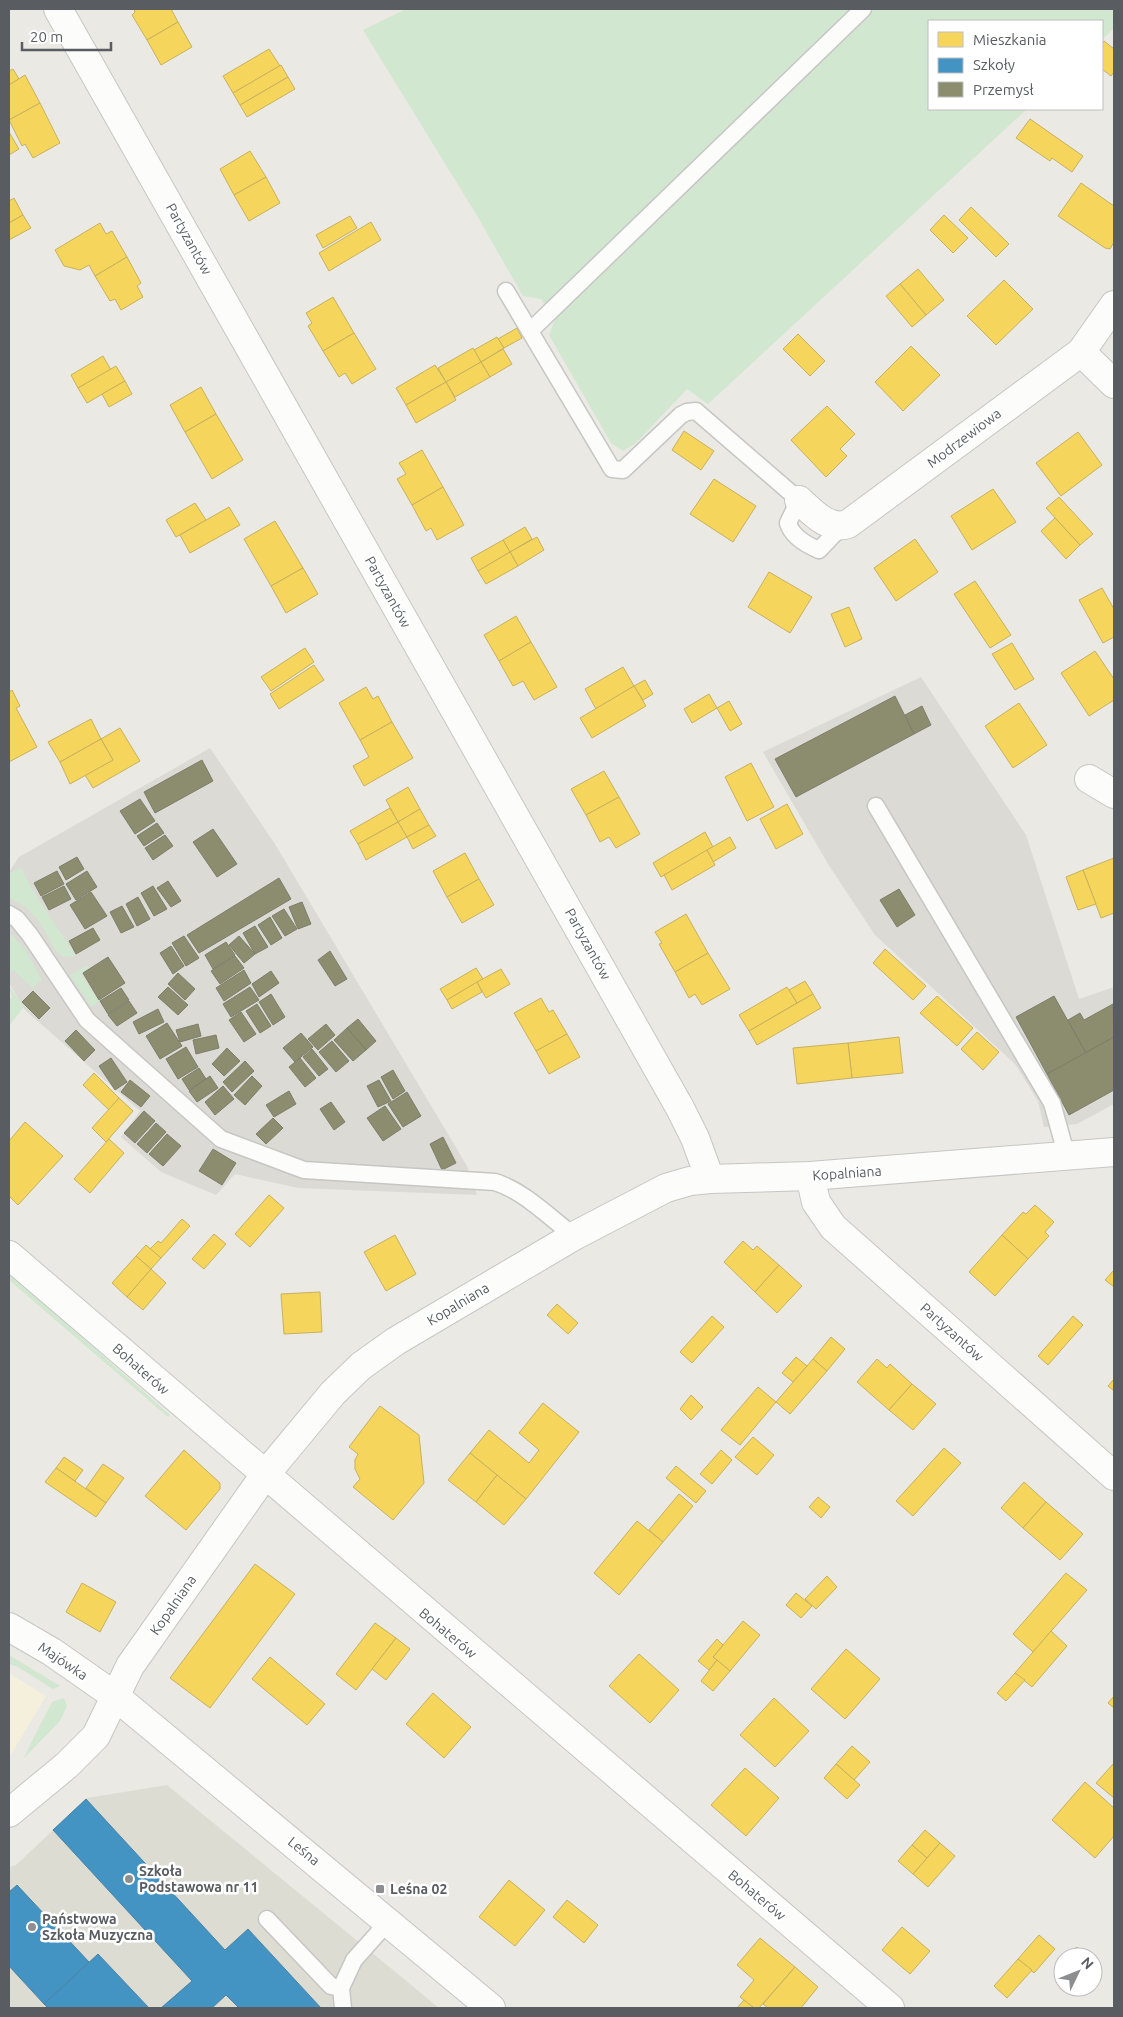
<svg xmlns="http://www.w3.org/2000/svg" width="1123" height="2017" font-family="Ubuntu,sans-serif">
<rect width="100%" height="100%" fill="#eae9e4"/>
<polygon fill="#f5f0dc" points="9,1673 46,1696 9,1758"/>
<g fill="#dbdad5">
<polygon points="921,677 1026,835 1079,999 1114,987 1114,1104 1077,1124 1044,1127 1038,1101 1015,1064 875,935 828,864 763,752"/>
<polygon points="210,748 275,844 467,1166 477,1195 298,1188 235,1174 216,1195 161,1172 121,1137 140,1111 25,1010 9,983 9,872 19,857"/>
</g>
<polygon fill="#dddcd3" points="167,1785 404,1979 439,2008 9,2008 9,1867 16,1865 87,1798"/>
<g fill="#d1e7cf">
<polygon points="406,9 1114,9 1114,28 1102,40 1102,21 929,21 929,109 1027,109 708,404 687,389 636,443 623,451 611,443 549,335 555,319 541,299 523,296 476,214 363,30"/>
<polygon points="22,868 30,886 76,956 64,957 57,953 40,923 27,908 9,898 9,873"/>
<polygon points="9,932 26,951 42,980 33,988 13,970 9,975"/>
<polygon points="87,965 89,968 81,974 99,1001 91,1007 70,975"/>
<polygon points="9,986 24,1007 9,1026 9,1001 12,997"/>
<polygon points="9,1273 170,1415 168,1417 9,1280"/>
<polygon points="9,1655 60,1686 53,1689 18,1667 9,1664"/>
<polygon points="64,1698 67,1706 60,1721 23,1759 52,1702"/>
</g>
<g fill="#f6d55c" stroke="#c7b15e">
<polygon points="134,9 171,9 178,22 147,40 132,15 135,12"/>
<polygon points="178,22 192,47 161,65 147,40"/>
<polygon points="1104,41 1114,49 1114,72 1111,76 1102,69 1102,44"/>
<polygon points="269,49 280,66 233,93 223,76"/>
<polygon points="281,65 288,77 240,105 233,93"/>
<polygon points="13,69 19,79 9,85 9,71"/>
<polygon points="25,75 40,103 9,120 9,85"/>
<polygon points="288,77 295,89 247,117 240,105"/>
<polygon points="40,103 60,143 33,158 25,144 22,146 9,120"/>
<polygon points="1030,119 1083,156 1072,172 1052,158 1050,161 1016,138"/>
<polygon points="9,132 19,149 9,155"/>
<polygon points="250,151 266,177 234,195 220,169"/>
<polygon points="266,177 280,203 249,221 234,195"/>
<polygon points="1081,183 1114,206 1114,242 1110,249 1105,248 1058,216"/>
<polygon points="14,198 23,215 9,223 9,201"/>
<polygon points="971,207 1009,244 996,257 959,220"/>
<polygon points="23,215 31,228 9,240 9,223"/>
<polygon points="944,215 968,238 953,253 930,230"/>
<polygon points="350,216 357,228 323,248 316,235"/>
<polygon points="371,222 381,240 329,271 319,253"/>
<polygon points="100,223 106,234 112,231 127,257 95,276 89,265 80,270 64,266 55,250"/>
<polygon points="127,257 141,283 137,286 143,297 121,310 115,299 110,301 95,276"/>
<polygon points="918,269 944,300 926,315 900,284"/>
<polygon points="1004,280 1033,309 996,345 967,316"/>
<polygon points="900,284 926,315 912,327 886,296"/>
<polygon points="333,297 354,333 323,351 308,326 312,323 306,313"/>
<polygon points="517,328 522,338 504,348 498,339"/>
<polygon points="354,333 376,369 352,384 345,373 339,377 323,351"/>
<polygon points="798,334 825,361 810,376 783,349"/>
<polygon points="497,337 504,348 481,362 474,350"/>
<polygon points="911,346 940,375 903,411 875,382"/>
<polygon points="473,348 481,362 446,382 438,368"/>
<polygon points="503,349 512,364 490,377 481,362"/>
<polygon points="103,356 111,370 78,388 71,375"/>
<polygon points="481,362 490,377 455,397 446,382"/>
<polygon points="435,365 446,382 406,405 396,388"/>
<polygon points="116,366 125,381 87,403 78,388"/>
<polygon points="125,381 132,394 109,407 102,394"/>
<polygon points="446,382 456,400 416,423 406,405"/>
<polygon points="201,387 216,414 185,432 170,405"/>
<polygon points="827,406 855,434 840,449 847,456 826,477 791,440"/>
<polygon points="216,414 243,460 212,479 185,432"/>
<polygon points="684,431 714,451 701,470 672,450"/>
<polygon points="1078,432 1102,465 1061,496 1036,463"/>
<polygon points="422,450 443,487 412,505 397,479 406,474 399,463"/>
<polygon points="714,479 756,506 733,542 690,514"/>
<polygon points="443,487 464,525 437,540 431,528 426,531 412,505"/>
<polygon points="993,489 1016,522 972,550 951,516"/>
<polygon points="1059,497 1093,534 1080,545 1046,508"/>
<polygon points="195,503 206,520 176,537 166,520"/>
<polygon points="229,507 240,525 190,553 180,535"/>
<polygon points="1055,518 1080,545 1066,559 1041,531"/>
<polygon points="275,521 303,568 271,586 244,539"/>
<polygon points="525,527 532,539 510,552 503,540"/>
<polygon points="537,537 544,550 518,566 510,552"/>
<polygon points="915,539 938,572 896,601 874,568"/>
<polygon points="503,540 510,552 478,571 471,558"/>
<polygon points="510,552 518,566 486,584 478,571"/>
<polygon points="303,568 318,594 286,613 271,586"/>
<polygon points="769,572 812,597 790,633 748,607"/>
<polygon points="975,581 1011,635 990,648 954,594"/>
<polygon points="1102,588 1114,609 1114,637 1103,643 1079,600"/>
<polygon points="849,607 862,639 845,647 831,614"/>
<polygon points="516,616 531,642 499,661 484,635"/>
<polygon points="531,642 557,687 534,700 523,681 513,686 499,661"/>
<polygon points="1012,643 1034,679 1015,690 992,654"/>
<polygon points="305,648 314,662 271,691 261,677"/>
<polygon points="1095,651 1114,679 1114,700 1089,716 1061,673"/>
<polygon points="314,665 324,680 279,709 270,694"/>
<polygon points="623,667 634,686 596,709 585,689"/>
<polygon points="645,680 653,694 643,700 634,686"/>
<polygon points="634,686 646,706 592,738 580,718"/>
<polygon points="366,687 373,699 378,696 392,722 360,740 339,703"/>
<polygon points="12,690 20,706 16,708 37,747 9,762 9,692"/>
<polygon points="709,694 717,708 692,723 684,709"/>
<polygon points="729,701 742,724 730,731 717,708"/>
<polygon points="1019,703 1047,745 1013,768 985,726"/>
<polygon points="91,719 101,739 60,762 48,742"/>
<polygon points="392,722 413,758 364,786 353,766 369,757 360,740"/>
<polygon points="120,728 140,761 93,788 85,775 113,760 101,739"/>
<polygon points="101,739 113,760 70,784 60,762"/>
<polygon points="751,763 774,807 747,821 725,777"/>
<polygon points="604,771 619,797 586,815 571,789"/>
<polygon points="408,787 420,809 398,822 386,800"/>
<polygon points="619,797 640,834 616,848 609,837 600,842 586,815"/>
<polygon points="787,804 803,834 776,849 760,819"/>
<polygon points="390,808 398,822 358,844 350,831"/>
<polygon points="420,809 429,825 407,837 398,822"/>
<polygon points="398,822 407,837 366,860 358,844"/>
<polygon points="429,825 436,836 413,849 407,837"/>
<polygon points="705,832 713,847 661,877 653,863"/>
<polygon points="730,837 736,848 713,862 707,850"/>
<polygon points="707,850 715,865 672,890 664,875"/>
<polygon points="465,853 479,879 447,897 433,871"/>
<polygon points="1114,858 1114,913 1101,918 1083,870"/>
<polygon points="1083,870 1096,904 1078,910 1066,877"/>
<polygon points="479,879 494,905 462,923 447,897"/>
<polygon points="686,914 708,953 675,972 659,944 662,943 655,932"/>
<polygon points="885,949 926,986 913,1000 873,963"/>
<polygon points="708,953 730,989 702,1005 695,994 689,998 675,972"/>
<polygon points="476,968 483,979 447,1000 440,989"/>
<polygon points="501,969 510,984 486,998 477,982"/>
<polygon points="805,981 813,994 797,1003 789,990"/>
<polygon points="477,982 482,992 452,1009 447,1000"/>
<polygon points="787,987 797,1003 749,1031 739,1015"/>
<polygon points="813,994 821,1008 757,1045 749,1031"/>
<polygon points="937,996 973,1028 957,1046 920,1013"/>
<polygon points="541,998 549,1012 553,1010 567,1034 536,1051 514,1013"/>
<polygon points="977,1032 999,1052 983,1070 961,1049"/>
<polygon points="567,1034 580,1057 549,1074 536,1051"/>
<polygon points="899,1037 903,1073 852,1078 848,1043"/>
<polygon points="848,1043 852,1078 797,1084 793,1048"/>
<polygon points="94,1073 119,1098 109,1110 83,1085"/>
<polygon points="119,1098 133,1111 106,1142 92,1128"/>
<polygon points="25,1122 63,1156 18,1205 9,1196 9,1141"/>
<polygon points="109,1139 124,1153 90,1193 74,1179"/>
<polygon points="269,1195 284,1208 250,1247 235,1234"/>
<polygon points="1035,1205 1054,1222 1045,1232 1049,1236 1028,1259 1002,1235 1023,1212 1026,1214"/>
<polygon points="182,1219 190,1226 161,1258 150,1249 158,1241 161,1243"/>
<polygon points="214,1234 226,1244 204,1269 192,1259"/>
<polygon points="395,1235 416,1274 386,1291 364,1252"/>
<polygon points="1002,1235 1028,1259 995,1296 969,1272"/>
<polygon points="743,1241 753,1250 757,1246 779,1265 755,1292 724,1262"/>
<polygon points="146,1245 161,1258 151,1269 136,1256"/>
<polygon points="136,1256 151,1269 127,1297 112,1283"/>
<polygon points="779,1265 802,1286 777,1313 755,1292"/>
<polygon points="151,1269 166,1283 143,1310 127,1297"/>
<polygon points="1114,1270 1114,1287 1105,1280"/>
<polygon points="320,1292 322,1332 284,1334 281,1294"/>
<polygon points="557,1304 578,1323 568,1334 547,1315"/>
<polygon points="712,1316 724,1327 692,1363 680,1352"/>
<polygon points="1073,1316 1083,1325 1048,1365 1038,1356"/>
<polygon points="831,1337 845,1349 827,1371 813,1359"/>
<polygon points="796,1357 807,1366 793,1382 782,1373"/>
<polygon points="813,1359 827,1371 790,1414 776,1402"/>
<polygon points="877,1359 887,1368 890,1364 912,1384 889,1410 857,1382"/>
<polygon points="1114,1379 1114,1391 1108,1386"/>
<polygon points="912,1384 936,1404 913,1430 889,1410"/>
<polygon points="758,1387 776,1402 740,1445 721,1430"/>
<polygon points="691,1395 703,1407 691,1420 680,1409"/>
<polygon points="543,1403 579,1432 526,1499 470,1453 489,1430 529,1463 539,1450 519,1433"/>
<polygon points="380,1406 419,1435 424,1483 393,1520 353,1487 360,1479 355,1469 355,1460 358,1454 349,1447"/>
<polygon points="753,1437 774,1455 757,1475 735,1457"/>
<polygon points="944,1448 961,1463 913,1516 896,1501"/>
<polygon points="184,1450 220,1483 220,1489 186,1530 145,1496"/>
<polygon points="721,1450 732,1460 712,1484 700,1474"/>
<polygon points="470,1453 497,1475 476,1502 448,1480"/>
<polygon points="64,1457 83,1470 75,1481 56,1468"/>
<polygon points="103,1464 124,1478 106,1503 86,1488"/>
<polygon points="676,1466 706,1491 696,1503 666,1478"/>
<polygon points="56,1468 106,1503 96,1517 45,1482"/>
<polygon points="497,1475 526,1499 504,1525 476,1502"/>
<polygon points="1024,1482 1046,1502 1023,1528 1001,1508"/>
<polygon points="679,1494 693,1506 663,1542 649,1530"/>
<polygon points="818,1497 830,1507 821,1518 809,1507"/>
<polygon points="1046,1502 1083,1534 1060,1560 1023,1528"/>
<polygon points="637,1521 663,1542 619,1595 594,1573"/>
<polygon points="255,1564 295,1594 210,1708 170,1678"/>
<polygon points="1066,1573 1087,1590 1033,1652 1013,1634"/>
<polygon points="827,1576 837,1587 816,1609 805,1599"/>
<polygon points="82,1583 116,1602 100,1632 66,1612"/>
<polygon points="796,1593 812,1606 801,1618 786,1605"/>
<polygon points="743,1621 760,1635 730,1671 713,1657"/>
<polygon points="375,1623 396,1638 356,1690 336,1674"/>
<polygon points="1051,1631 1067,1646 1032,1687 1015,1673"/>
<polygon points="396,1638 410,1649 386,1680 372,1669"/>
<polygon points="717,1639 723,1645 713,1657 717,1660 709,1670 698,1661"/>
<polygon points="846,1649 880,1679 845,1719 811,1689"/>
<polygon points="639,1654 679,1690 650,1723 609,1686"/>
<polygon points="270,1657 325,1704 307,1725 252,1679"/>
<polygon points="717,1660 730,1671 713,1691 701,1681"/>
<polygon points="1015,1673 1025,1680 1006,1701 997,1693"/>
<polygon points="433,1693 471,1727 444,1758 406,1724"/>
<polygon points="1114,1696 1114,1708 1108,1703"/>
<polygon points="774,1698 809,1731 775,1767 740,1735"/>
<polygon points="852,1746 870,1762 854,1780 836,1764"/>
<polygon points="1114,1763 1114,1798 1096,1783"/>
<polygon points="836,1764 860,1785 847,1799 824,1778"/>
<polygon points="745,1768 779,1798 746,1836 711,1805"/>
<polygon points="1085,1782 1114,1808 1114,1836 1095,1858 1052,1820"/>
<polygon points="925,1830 940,1843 927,1858 912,1845"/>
<polygon points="940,1843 955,1856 928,1887 913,1874"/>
<polygon points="912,1845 927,1858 913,1874 898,1861"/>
<polygon points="509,1880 545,1910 515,1946 479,1917"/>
<polygon points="567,1900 598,1925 584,1943 553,1917"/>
<polygon points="902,1927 930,1951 910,1974 882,1950"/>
<polygon points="1039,1935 1055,1949 1034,1973 1018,1959"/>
<polygon points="760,1938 795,1967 759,2008 754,2008 740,1997 754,1980 737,1965"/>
<polygon points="1077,1947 1086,1957 1066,1957"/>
<polygon points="1018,1959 1032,1970 1007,1998 994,1986"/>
<polygon points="1063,1960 1063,1972 1057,1966"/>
<polygon points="795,1967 818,1987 801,2008 768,2008 763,2004"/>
<polygon points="744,2000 754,2008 737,2008"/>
</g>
<g fill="#4393c3" stroke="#4a83a6">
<polygon points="86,1799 225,1950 248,1929 321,2008 239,2008 226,1995 212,2008 161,2008 192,1981 53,1830"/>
<polygon points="17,1885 89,1962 44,2004 9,1966 9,1892"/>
<polygon points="98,1954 149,2008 48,2008 44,2004"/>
</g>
<g fill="#8c8c6e" stroke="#7d7e6a">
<polygon points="895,696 914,734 796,797 775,759"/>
<polygon points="922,706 931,725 914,734 905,715"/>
<polygon points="202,760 213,781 155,813 144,792"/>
<polygon points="140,799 155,821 135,834 120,811"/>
<polygon points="157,823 164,833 144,846 137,836"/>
<polygon points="213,829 237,864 217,877 193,842"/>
<polygon points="165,835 173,846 153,860 145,848"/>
<polygon points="77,857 84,869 66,880 59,867"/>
<polygon points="57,871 64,884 41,896 34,883"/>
<polygon points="87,871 97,887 76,900 66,884"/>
<polygon points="279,878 291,899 199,953 187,935"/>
<polygon points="168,881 181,901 171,907 157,888"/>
<polygon points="64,886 71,899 49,910 42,897"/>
<polygon points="153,886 167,909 154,916 141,893"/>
<polygon points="899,889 915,915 897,927 880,900"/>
<polygon points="91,892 107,916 85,929 70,905"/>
<polygon points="138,897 150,919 137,926 126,904"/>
<polygon points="302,902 311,924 298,929 289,907"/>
<polygon points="122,906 134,927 121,933 110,912"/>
<polygon points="284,909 297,929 285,936 272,916"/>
<polygon points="270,917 282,938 271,945 258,925"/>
<polygon points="255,926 268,947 255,954 243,933"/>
<polygon points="93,928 100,940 76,954 69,941"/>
<polygon points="184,936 199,958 186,966 172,943"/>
<polygon points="239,936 255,954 244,963 229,945"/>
<polygon points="226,942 235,955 213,969 205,955"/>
<polygon points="171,946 184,966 173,974 160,953"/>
<polygon points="330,951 347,979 335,986 318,960"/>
<polygon points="235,956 244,968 220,984 211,971"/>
<polygon points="108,957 125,983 99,1000 83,973"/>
<polygon points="244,970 251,983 224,1001 216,988"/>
<polygon points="271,971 279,983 259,997 252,984"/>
<polygon points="178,973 195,989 185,1000 168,984"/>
<polygon points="168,987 188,1005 178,1015 158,997"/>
<polygon points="250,987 259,1000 231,1017 223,1004"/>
<polygon points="121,988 129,1000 108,1014 100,1001"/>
<polygon points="33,991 50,1008 39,1019 22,1002"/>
<polygon points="271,994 285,1017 273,1025 259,1002"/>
<polygon points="1054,996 1086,1053 1047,1074 1016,1017"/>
<polygon points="129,1001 137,1013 117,1026 108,1015"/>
<polygon points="257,1004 271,1026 260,1033 246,1011"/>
<polygon points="1113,1004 1114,1037 1086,1053 1068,1020 1080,1013 1084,1020"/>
<polygon points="158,1009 164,1022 139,1034 133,1022"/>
<polygon points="241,1012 256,1034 244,1042 229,1020"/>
<polygon points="358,1019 376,1041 366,1050 347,1028"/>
<polygon points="167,1023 182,1046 160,1059 146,1036"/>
<polygon points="198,1024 201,1036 180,1042 176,1030"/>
<polygon points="326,1024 335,1035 318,1050 308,1039"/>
<polygon points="347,1028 366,1050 353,1061 334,1040"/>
<polygon points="76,1030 95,1050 84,1061 65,1041"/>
<polygon points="301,1033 313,1047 295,1062 283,1048"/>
<polygon points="216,1035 219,1048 196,1054 193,1040"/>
<polygon points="1114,1037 1114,1090 1069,1115 1047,1074"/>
<polygon points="332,1041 349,1061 336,1072 319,1052"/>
<polygon points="186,1047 198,1067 178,1079 166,1059"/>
<polygon points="227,1048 240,1061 224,1076 212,1064"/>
<polygon points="312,1049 328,1069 319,1076 303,1057"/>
<polygon points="111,1058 127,1082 115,1090 99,1066"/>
<polygon points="300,1058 316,1078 305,1087 289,1067"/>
<polygon points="245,1061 254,1071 232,1092 223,1082"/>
<polygon points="199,1068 206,1079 189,1090 182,1079"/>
<polygon points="393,1070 405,1091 393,1099 381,1077"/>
<polygon points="210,1076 218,1088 197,1102 189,1091"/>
<polygon points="252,1076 262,1086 245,1105 234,1095"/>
<polygon points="130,1080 150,1096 141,1107 121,1092"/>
<polygon points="379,1080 391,1101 378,1107 367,1086"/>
<polygon points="223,1086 234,1099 215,1115 205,1102"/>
<polygon points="289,1091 296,1104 274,1117 266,1105"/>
<polygon points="407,1092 421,1116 403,1127 388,1104"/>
<polygon points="331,1102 345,1122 334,1130 320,1109"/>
<polygon points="385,1106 401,1129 383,1141 367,1118"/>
<polygon points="144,1111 155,1121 135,1143 124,1133"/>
<polygon points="273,1118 283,1128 266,1144 256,1134"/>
<polygon points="156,1123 166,1132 147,1153 137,1144"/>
<polygon points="167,1134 181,1146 163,1166 149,1154"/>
<polygon points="443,1137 456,1163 442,1170 430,1144"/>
<polygon points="213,1149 236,1163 222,1185 199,1171"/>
</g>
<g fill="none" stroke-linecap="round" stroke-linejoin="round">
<g stroke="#c6c6c4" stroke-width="19">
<g id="service">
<path d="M506,291L612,469L623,470L681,415L687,412L696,411L799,500L788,523C792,537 807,545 819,550L842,526"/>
<polyline points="530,331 863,9"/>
<polyline points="876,806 1052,1103 1067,1157"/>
<path d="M9,914L17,919L30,935L87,1020L221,1139L304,1170L495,1182C524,1191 549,1217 574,1236"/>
<polyline points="267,1919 331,1986 341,1988 343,2008"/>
<polyline points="341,1988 354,1960 388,1922"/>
</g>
</g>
<g stroke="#c6c6c4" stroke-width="30">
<g id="minor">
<polyline points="1081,352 1114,384"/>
<path d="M799,500C812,512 829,531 848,524L1081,352L1114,305"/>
<polyline points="1089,779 1114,794"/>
<polyline points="810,1176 816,1202 833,1227 1114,1476"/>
<polyline points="710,1179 810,1176 1114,1152"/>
<polyline points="9,1255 890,2008"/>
</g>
</g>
<g stroke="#c6c6c4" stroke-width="30">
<g id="tertiary">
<polyline points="9,1627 52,1652 115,1696 491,2008"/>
<polyline points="9,1813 67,1765 96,1736 130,1666 264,1476 333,1393 361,1366 396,1341 574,1236 666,1188 690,1181 710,1179 695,1138 680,1108 58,9"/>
</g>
</g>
<use href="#service" stroke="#fcfcfb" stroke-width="16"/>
<use href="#minor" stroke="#fcfcfb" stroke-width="28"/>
<use href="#tertiary" stroke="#fcfcfb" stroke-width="28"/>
</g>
<g fill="#8c8e90" stroke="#fff" stroke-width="2">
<circle cx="129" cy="1879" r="5"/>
<rect x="375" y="1884" width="10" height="10" rx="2.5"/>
<circle cx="32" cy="1927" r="5"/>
</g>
<g text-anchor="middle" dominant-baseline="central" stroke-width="5" stroke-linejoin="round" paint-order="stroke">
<g font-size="14" fill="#595d62" stroke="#fff">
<text transform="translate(189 239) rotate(61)">Partyzantów</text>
<text transform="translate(964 438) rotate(-37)">Modrzewiowa</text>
<text transform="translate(388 592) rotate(61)">Partyzantów</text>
<text transform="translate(588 944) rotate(61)">Partyzantów</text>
<text transform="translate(847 1173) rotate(-4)">Kopalniana</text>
<text transform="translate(458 1304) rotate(-31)">Kopalniana</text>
<text transform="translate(952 1332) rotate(42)">Partyzantów</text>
<text transform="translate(141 1369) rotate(41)">Bohaterów</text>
<text transform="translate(173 1605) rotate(-55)">Kopalniana</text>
<text transform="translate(448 1633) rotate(40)">Bohaterów</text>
<text transform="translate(63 1661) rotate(34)">Majówka</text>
<text transform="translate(304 1851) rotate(39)">Leśna</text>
<text transform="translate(757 1895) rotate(40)">Bohaterów</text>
</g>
<g font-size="14" font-weight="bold" fill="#595d62" stroke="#fff" text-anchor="start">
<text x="139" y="1871">Szkoła<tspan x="139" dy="16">Podstawowa nr 11</tspan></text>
<text x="390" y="1889">Leśna 02</text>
<text x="42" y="1919">Państwowa<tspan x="42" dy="16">Szkoła Muzyczna</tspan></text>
</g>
</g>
<rect width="1123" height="2017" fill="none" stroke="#595d62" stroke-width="20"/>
<rect x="928" y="20" width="175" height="90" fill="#ffffff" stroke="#bdbec0"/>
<rect x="938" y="32" width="25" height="15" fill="#f6d55c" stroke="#bdbec0"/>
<text x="973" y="45" font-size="15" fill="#595d62">Mieszkania</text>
<rect x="938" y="58" width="25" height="15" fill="#4393c3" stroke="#bdbec0"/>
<text x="973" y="70" font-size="15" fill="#595d62">Szkoły</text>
<rect x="938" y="82" width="25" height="15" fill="#8c8c6e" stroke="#bdbec0"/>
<text x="973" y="95" font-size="15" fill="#595d62">Przemysł</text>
<g transform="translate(1078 1972) rotate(47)"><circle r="24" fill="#ffffff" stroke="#bdbec0"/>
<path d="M0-4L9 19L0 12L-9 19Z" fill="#8c8e90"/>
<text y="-8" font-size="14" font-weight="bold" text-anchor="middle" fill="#595d62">N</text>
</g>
<path d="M22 42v8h89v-8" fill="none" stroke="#595d62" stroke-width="2.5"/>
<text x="30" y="42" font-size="15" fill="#595d62" stroke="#ffffff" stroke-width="4" paint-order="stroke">20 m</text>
</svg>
